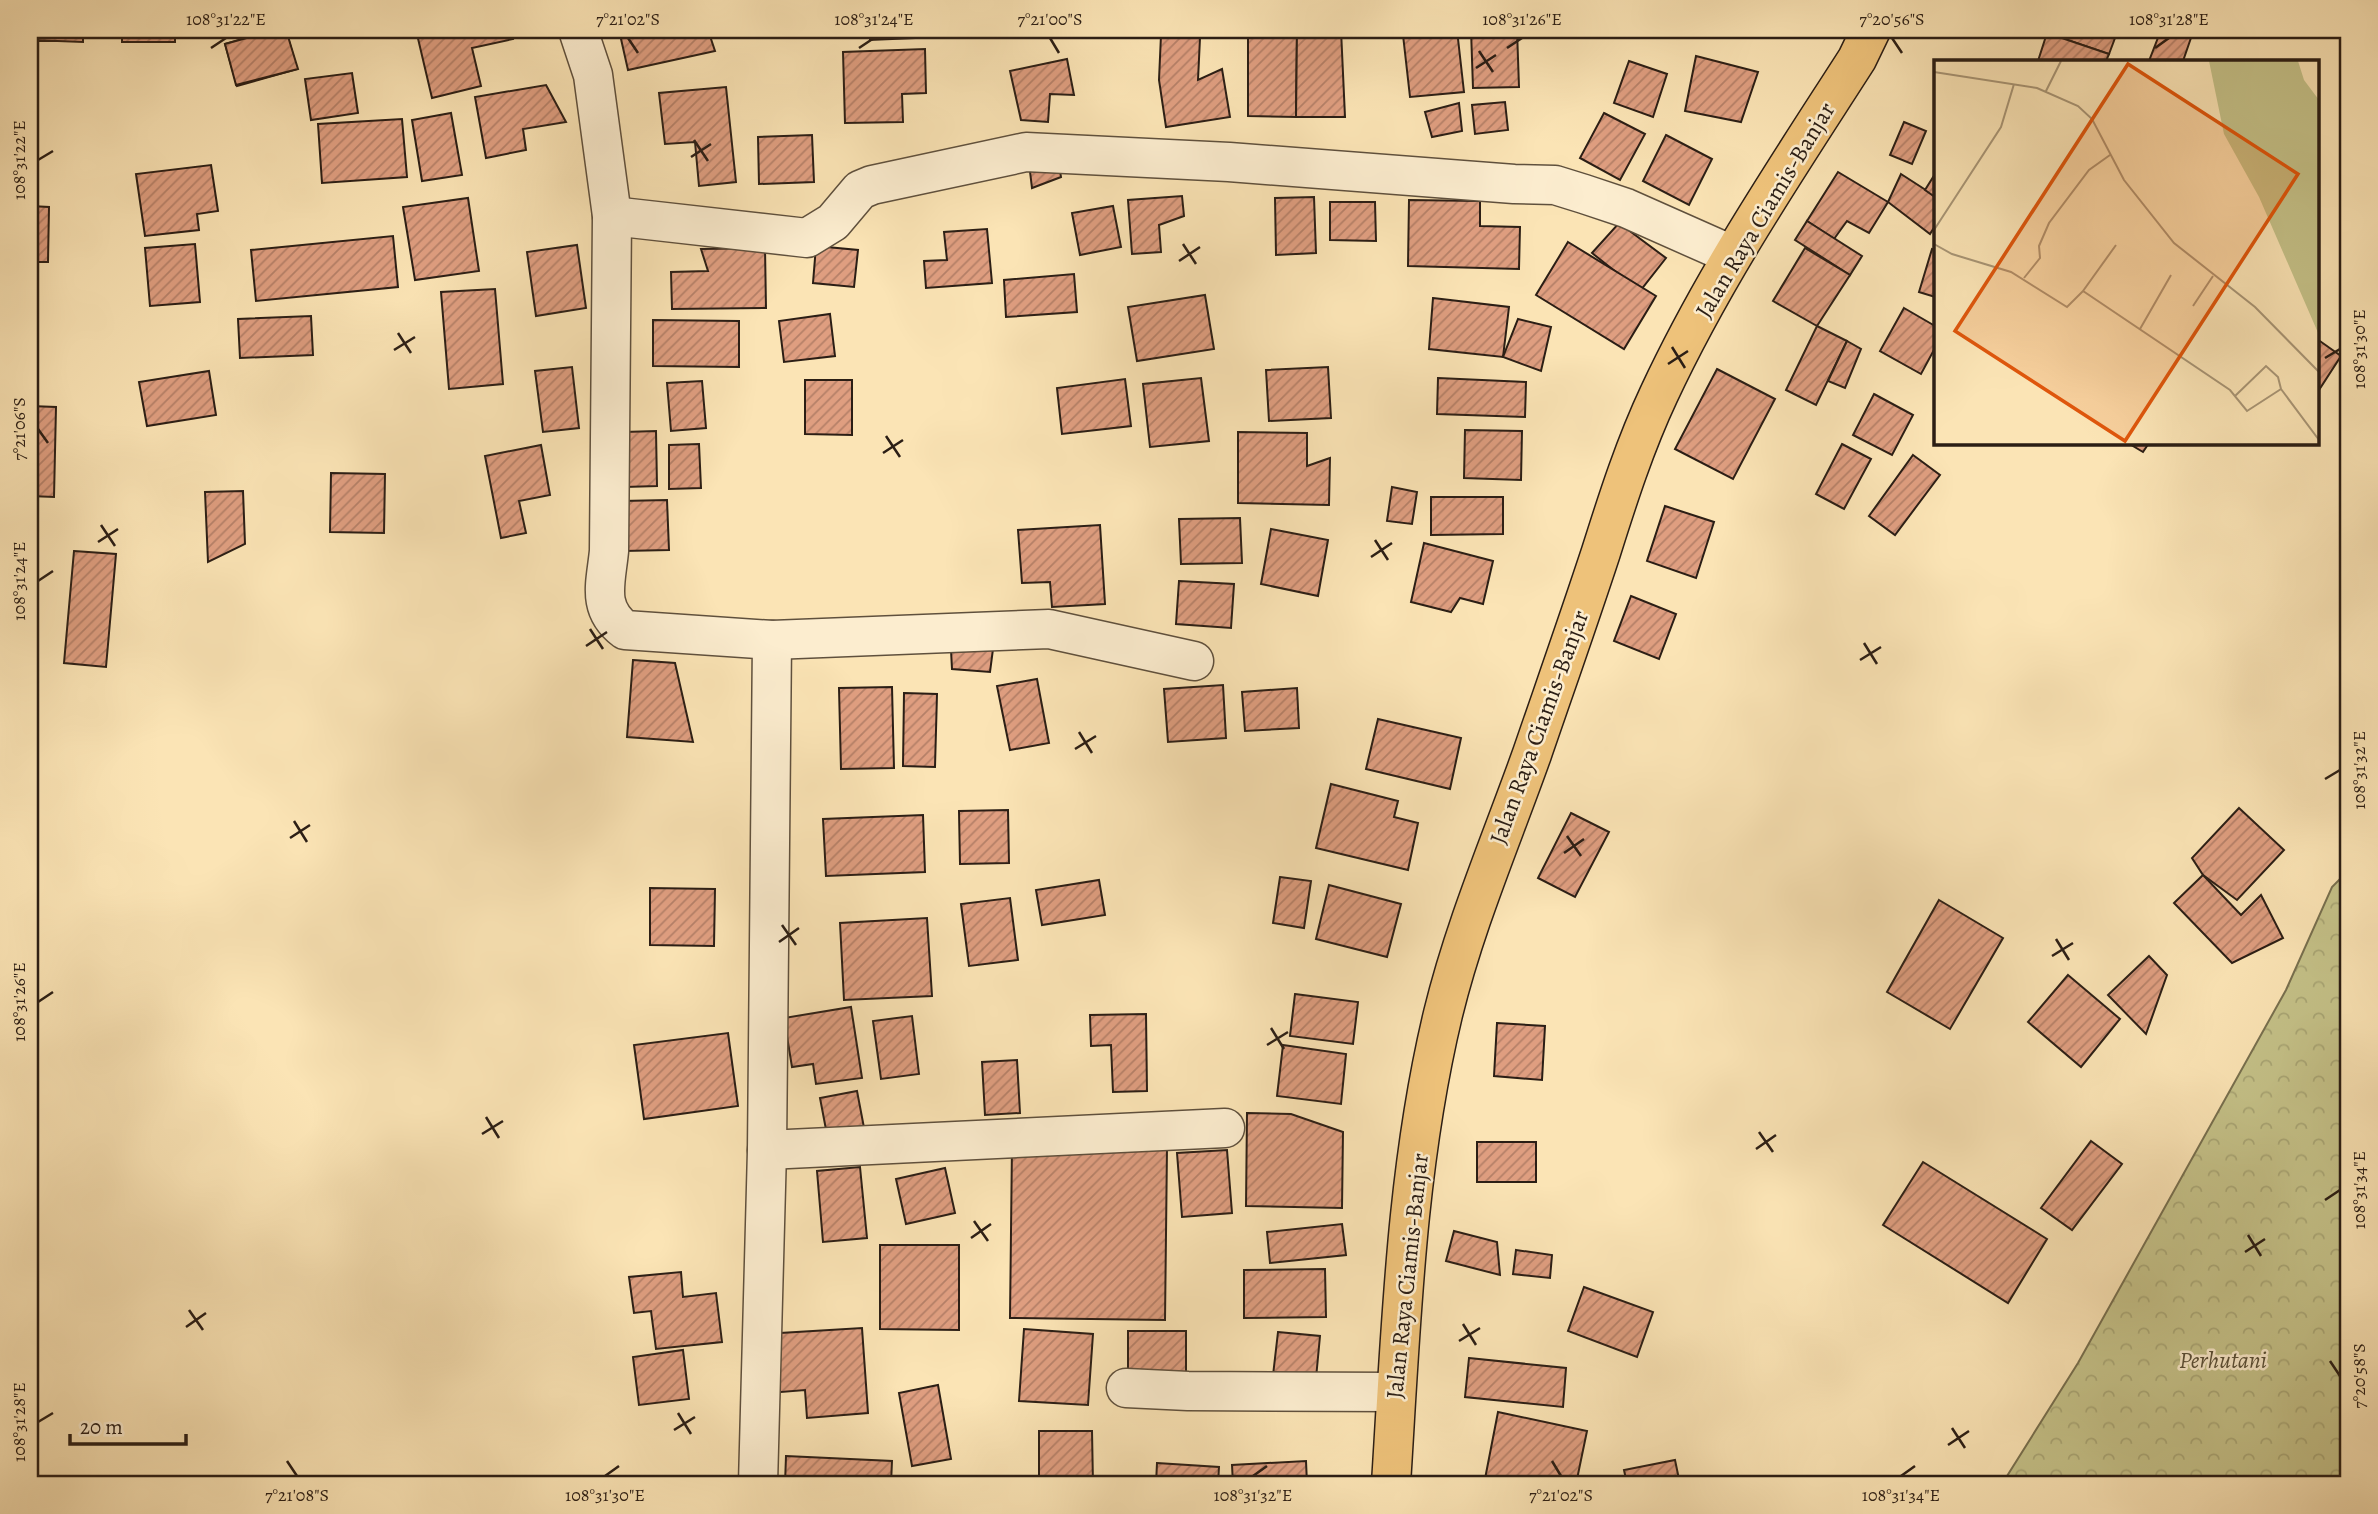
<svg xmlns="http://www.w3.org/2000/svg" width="2378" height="1514" font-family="Alegreya,serif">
<defs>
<pattern id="forest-crowns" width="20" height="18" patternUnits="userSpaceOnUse" patternTransform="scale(1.75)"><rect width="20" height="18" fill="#c5c289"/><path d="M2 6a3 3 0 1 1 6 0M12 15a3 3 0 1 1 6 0" fill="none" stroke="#a9a675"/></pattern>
<pattern id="building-hatch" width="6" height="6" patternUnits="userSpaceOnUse" patternTransform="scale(1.75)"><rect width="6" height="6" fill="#df9e80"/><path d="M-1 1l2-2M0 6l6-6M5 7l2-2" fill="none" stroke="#b58068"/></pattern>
</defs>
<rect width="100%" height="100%" fill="#fbe4b5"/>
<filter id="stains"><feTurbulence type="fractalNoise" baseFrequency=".00286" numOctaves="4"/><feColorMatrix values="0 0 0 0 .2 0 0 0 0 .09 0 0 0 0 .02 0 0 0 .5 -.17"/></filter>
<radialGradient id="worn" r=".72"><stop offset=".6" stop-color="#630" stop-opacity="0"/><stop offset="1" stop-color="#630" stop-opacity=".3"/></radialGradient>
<polygon fill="url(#forest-crowns)" stroke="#78704f" stroke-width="2" points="2348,871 2348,1484 2002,1484 2078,1363 2286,990 2332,887"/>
<g fill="url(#building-hatch)" stroke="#2b1e15" stroke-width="2">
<polygon points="32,30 83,30 83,41 31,41"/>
<polygon points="33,30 83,30 83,42 32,40"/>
<polygon points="122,30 174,30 175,42 122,42"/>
<rect x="122" y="30" width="53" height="12"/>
<polygon points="274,30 286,30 297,69 237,86 225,44"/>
<polygon points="276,30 286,30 298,69 236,85 225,44"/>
<polygon points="416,30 511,30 513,39 472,48 481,86 432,98"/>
<polygon points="619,30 708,30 715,51 628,70"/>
<polygon points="870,30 938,30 938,37 870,40"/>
<polygon points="1248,30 1297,30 1296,117 1248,116"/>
<polygon points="1297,30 1341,30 1345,117 1296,117"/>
<polygon points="1446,30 1457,30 1464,92 1410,97 1403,35"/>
<polygon points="1471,30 1517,30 1519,87 1473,88"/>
<polygon points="2048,30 2118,30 2109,54 2047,33"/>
<polygon points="2161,30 2177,30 2192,35 2183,61 2149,61"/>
<polygon points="2047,33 2109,54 2106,61 2038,61"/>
<polygon points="1161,35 1200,38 1198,80 1222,69 1230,117 1166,127 1159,80"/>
<polygon points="925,49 926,93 902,94 903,122 845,123 843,52"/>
<polygon points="1696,56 1758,72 1741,122 1685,111"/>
<polygon points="1067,59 1074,95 1050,94 1048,122 1021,120 1010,71"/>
<polygon points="1629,61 1667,74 1653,117 1614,103"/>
<polygon points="352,73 358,113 311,120 305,79"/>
<polygon points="546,85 566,122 523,129 526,150 486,158 475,97"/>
<polygon points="726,87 736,182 699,186 695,142 665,144 659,93"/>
<polygon points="1505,102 1508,130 1475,134 1472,105"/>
<polygon points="1459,103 1462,131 1432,137 1425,112"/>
<polygon points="451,113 462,175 422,181 412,120"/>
<polygon points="1604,113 1645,134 1620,180 1580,158"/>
<polygon points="402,119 407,177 322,183 318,124"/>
<polygon points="1904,122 1926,131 1912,164 1890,155"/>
<polygon points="812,135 814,182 759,184 758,137"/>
<polygon points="1666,135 1712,159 1689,205 1643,181"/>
<polygon points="1058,159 1061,177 1032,188 1029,163"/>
<polygon points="211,165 218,211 197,214 199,230 145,236 136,174"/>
<polygon points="1838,172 1888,202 1869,233 1847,221 1834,239 1807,221"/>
<polygon points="1901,174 1935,196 1935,226 1930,234 1888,202"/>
<polygon points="1935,174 1935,197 1925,190"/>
<polygon points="1182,196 1184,216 1159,225 1161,252 1132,254 1128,200"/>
<polygon points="1314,197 1316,253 1276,255 1275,198"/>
<polygon points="468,198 479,271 415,280 403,207"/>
<polygon points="1409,200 1480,201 1480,226 1520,227 1519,269 1408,266"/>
<polygon points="1330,202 1375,202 1376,241 1330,240"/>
<polygon points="30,206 49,207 48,262 30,262"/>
<polygon points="1113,206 1121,247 1080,255 1072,213"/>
<polygon points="1807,221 1862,256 1850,275 1795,240"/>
<polygon points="1619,223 1666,258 1640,291 1592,253"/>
<polygon points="987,229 992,283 926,288 924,261 947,260 944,232"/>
<polygon points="393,236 398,287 256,301 251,250"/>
<polygon points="1568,242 1656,296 1624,349 1536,295"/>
<polygon points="195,244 200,302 150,306 145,248"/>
<polygon points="577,245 586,308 536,316 527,252"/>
<polygon points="816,246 858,250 854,287 813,283"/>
<polygon points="765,248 766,308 672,309 671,272 708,271 701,249"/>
<polygon points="1805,248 1850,275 1817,326 1773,301"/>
<polygon points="1932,249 1935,250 1935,297 1919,292"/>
<polygon points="1074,274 1077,312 1006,317 1004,280"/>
<polygon points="495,289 503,384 449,389 441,292"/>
<polygon points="1205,295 1214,349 1137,361 1128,307"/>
<polygon points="1433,298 1509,307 1503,357 1429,349"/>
<polygon points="1904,308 1935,326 1935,348 1921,374 1880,351"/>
<polygon points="830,314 835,356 784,362 779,321"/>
<polygon points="311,316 313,355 240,358 238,319"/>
<polygon points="1518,319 1551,327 1541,371 1503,357"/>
<polygon points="653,320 739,321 739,367 653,366"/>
<polygon points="1817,326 1847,341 1816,405 1786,390"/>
<polygon points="2317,339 2341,356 2317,393"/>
<polygon points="1847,341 1861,349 1845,388 1828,381"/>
<polygon points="572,367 579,428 543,432 535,371"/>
<polygon points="1328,367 1331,418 1269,421 1266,370"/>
<polygon points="1717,369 1775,399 1733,479 1675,449"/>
<polygon points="209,371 216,415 147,426 139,382"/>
<polygon points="1201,378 1209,441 1150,447 1143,384"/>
<polygon points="1438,378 1526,382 1525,417 1437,414"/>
<polygon points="1125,379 1131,426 1062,434 1057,388"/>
<polygon points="805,380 852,380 852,435 805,434"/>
<polygon points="702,381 706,428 671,431 667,383"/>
<polygon points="1874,394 1913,415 1892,455 1853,435"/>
<polygon points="30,406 56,407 54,497 30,496"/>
<polygon points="1465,430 1522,431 1521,480 1464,478"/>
<polygon points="656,431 657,486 625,487 624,432"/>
<polygon points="1238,432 1307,433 1307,466 1330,458 1329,505 1238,503"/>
<polygon points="2128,443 2149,443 2143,452"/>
<polygon points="699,444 701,488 669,489 669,445"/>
<polygon points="1842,444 1871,459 1844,509 1816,494"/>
<polygon points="541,445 550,495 519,501 526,533 501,538 485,456"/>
<polygon points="1913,455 1940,475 1895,535 1869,516"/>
<polygon points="331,473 385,474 384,533 330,532"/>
<polygon points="1392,487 1417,492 1412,524 1387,521"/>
<polygon points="243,491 245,544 208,562 205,492"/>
<polygon points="1431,497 1503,497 1503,534 1431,535"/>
<polygon points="667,500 669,550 624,551 622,501"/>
<polygon points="1665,506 1714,522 1696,578 1647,561"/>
<polygon points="1240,518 1242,563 1181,564 1179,519"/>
<polygon points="1100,525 1105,604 1052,607 1050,582 1022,583 1018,530"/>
<polygon points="1271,529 1328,540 1318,596 1261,584"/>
<polygon points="1424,543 1493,561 1483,604 1460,598 1451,612 1411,602"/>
<polygon points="74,551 116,554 106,667 64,663"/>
<polygon points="1179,581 1234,584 1231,628 1176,624"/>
<polygon points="1631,596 1676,614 1659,659 1614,641"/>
<polygon points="993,649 990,672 952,669 951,650"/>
<polygon points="633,660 675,663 693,742 627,737"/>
<polygon points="1037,679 1049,743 1010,750 997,686"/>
<polygon points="1223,685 1226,738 1168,742 1164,689"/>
<polygon points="892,687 894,768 841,769 839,688"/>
<polygon points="1297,688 1299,728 1245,731 1242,692"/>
<polygon points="904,693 937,694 935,767 903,766"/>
<polygon points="1378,719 1461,738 1450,789 1366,769"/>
<polygon points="1331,784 1398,801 1394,817 1418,823 1408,870 1316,848"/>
<polygon points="2239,808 2284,850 2237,900 2203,875 2192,858"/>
<polygon points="1008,810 1009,863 960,864 959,811"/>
<polygon points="1571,813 1609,832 1575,897 1538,878"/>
<polygon points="923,815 925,872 826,876 823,819"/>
<polygon points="2203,875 2241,915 2261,895 2283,938 2232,963 2174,903"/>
<polygon points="1280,877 1311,881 1304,928 1273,923"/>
<polygon points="1099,880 1105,915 1042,925 1036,890"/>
<polygon points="1329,885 1401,904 1387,957 1316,939"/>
<polygon points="650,888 715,889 714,946 650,945"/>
<polygon points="1010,898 1018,960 969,966 961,904"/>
<polygon points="1939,900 2003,938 1950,1029 1887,992"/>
<polygon points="927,918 932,996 844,1000 840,923"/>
<polygon points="2149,956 2167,975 2146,1034 2108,995"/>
<polygon points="2068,975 2120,1019 2081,1067 2028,1022"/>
<polygon points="1295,994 1358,1002 1353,1044 1290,1036"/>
<polygon points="851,1007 862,1078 816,1084 813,1064 792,1067 784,1018"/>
<polygon points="1146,1014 1147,1091 1113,1092 1111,1045 1091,1046 1090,1015"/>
<polygon points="912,1016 919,1074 881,1079 873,1021"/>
<polygon points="1497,1023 1545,1026 1542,1080 1494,1076"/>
<polygon points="728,1033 738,1106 644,1119 634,1045"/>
<polygon points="1283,1045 1346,1054 1341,1104 1277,1096"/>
<polygon points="1017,1060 1020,1113 985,1115 982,1062"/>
<polygon points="857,1091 865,1133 828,1140 820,1098"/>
<polygon points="1247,1113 1291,1114 1343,1132 1342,1208 1246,1206"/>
<polygon points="2091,1141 2122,1164 2072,1230 2041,1208"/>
<rect x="1477" y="1142" width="59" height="40"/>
<polygon points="1012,1145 1167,1148 1165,1320 1010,1318"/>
<polygon points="1227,1150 1232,1213 1182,1217 1177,1153"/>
<polygon points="1923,1162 2047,1239 2008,1303 1883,1225"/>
<polygon points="860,1167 867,1238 823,1242 817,1171"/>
<polygon points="945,1168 955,1213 906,1224 896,1179"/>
<polygon points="1342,1224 1346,1255 1270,1263 1267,1232"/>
<polygon points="1454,1231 1497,1242 1500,1275 1446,1261"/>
<polygon points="880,1245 959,1245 959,1330 880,1329"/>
<polygon points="1516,1250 1552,1255 1550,1278 1513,1274"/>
<polygon points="1325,1269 1326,1317 1244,1318 1244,1270"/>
<polygon points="681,1272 683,1297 716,1293 722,1342 656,1349 651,1311 634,1313 629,1277"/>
<polygon points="1584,1287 1653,1312 1637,1357 1568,1331"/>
<polygon points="862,1328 868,1413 807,1418 805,1390 769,1393 764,1334"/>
<polygon points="1024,1329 1093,1334 1088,1405 1019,1401"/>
<rect x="1128" y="1331" width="58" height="52"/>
<polygon points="1278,1332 1320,1336 1315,1389 1272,1384"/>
<polygon points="683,1350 689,1399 639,1405 633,1357"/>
<polygon points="1469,1358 1566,1368 1563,1407 1465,1397"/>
<polygon points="938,1385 951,1459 912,1466 899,1393"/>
<polygon points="1498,1412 1587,1431 1576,1484 1484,1484"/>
<polygon points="1039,1431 1092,1431 1093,1484 1039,1484"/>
<polygon points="786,1456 892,1461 891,1484 785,1484"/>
<polygon points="1675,1460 1680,1484 1627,1484 1624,1470"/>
<polygon points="1306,1461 1307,1484 1233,1484 1232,1465"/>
<polygon points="1157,1463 1219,1467 1218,1484 1156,1484"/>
</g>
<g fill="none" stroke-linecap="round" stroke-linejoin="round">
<g stroke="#5f503d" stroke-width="41">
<g id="minor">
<path d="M578,30L593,75L612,216L609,551C606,583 596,608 625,630L772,640L767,1150L758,1484"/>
<polyline points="612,216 807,238 833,222 860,190 872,185 1026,152 1229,162 1514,184 1555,185 1584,194 1626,208 1732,255"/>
<polyline points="772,640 1049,629 1194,661"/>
<polyline points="767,1150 1225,1128"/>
<polyline points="1126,1388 1188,1391 1395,1392"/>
</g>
</g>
<g stroke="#2b1e15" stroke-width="41">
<path id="highway" d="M1391,1484C1401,1327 1406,1168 1443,1014C1465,924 1501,841 1532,754C1555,687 1579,619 1601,552C1618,498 1635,445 1659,394C1714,276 1787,168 1857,59L1871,30"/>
</g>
<use href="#minor" stroke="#fcedcf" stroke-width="38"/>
<use href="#highway" stroke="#eec27a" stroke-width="38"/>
</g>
<path fill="none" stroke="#2b1e15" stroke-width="2.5" d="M628,38L638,53M1050,38L1059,53M1892,38L1902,53M211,48L226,38M859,48L874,38M1507,48L1522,38M2155,48L2169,38M1479,51L1493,72M1476,68L1496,55M694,140L708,161M691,157L711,144M38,160L53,151M1183,244L1196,264M1179,261L1200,247M398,333L411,353M1672,347L1685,368M394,350L415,337M2325,358L2340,349M1668,364L1688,351M38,429L48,443M886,436L900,457M883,453L903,440M101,525L115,546M1375,540L1388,560M98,542L118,529M1371,557L1392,543M38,581L53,571M590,629L603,649M1864,643L1877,664M586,646L607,632M1860,660L1881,647M1079,732L1092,753M1075,749L1096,736M2325,779L2340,770M294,821L307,842M1567,836L1581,856M290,838L310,825M1564,853L1584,839M782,925L796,945M2056,939L2069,960M779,942L799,928M2052,956L2073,943M38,1002L53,992M1271,1028L1284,1049M1267,1045L1288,1032M486,1117L499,1138M1759,1132L1773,1152M482,1134L503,1121M1756,1149L1776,1135M2325,1200L2340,1190M974,1221L988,1241M2248,1235L2261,1256M971,1238L991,1224M2245,1252L2265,1239M189,1310L203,1330M1463,1324L1476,1345M186,1327L206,1313M1459,1341L1480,1328M2330,1361L2340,1376M678,1413L691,1434M38,1422L53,1413M1952,1428L1965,1448M674,1430L695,1417M1948,1445L1969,1431M287,1461L297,1476M1552,1461L1561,1476M605,1476L619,1466M1253,1476L1267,1466M1901,1476L1915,1466"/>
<g text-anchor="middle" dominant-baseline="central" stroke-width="5" stroke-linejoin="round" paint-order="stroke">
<g font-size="24" fill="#2b1e15" stroke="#fcedcf">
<text transform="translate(1765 210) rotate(-59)">Jalan Raya Ciamis-Banjar</text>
<text transform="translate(1539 727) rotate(-70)">Jalan Raya Ciamis-Banjar</text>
<text transform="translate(1407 1276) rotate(-84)">Jalan Raya Ciamis-Banjar</text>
</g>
<g font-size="24" font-style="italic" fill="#594f38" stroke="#fcedcf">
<text x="2223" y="1360">Perhutani</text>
</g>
</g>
<g transform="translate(1934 60)">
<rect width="385" height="385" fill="#fbe4b5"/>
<path d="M275,1H364L370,20L385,40V275L325,137L290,74Z" fill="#c5c289"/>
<path fill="none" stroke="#a89575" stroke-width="2" d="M0,12L103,28L144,46L158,59L190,120L240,183L321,247L385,312M112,31L127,1M0,170L67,67L80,24M0,184L18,194L77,212L133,247L149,231L296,330L313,351L347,329L385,380M90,218L106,198L105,186L115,163L155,110L176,95M149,231L182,185M259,246L279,216M206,269L237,215M301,336L332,306L344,317L347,329"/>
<path fill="#df560c" fill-opacity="0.15" stroke="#df560c" stroke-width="3.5" d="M194,4L364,114L191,381L21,271Z"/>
<rect width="385" height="385" fill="none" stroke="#2b1e15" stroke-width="3.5"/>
</g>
<rect width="2378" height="1514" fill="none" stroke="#fbe4b5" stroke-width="77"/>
<path d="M70 1434v10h116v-10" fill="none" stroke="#2b1e15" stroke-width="3.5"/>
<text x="80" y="1434" font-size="21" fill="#2b1e15" stroke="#fcedcf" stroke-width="5" paint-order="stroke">20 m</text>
<rect x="38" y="38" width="2302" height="1438" fill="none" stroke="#2b1e15" stroke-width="2.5"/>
<g font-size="18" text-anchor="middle" fill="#2b1e15">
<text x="226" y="25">108°31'22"E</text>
<text x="628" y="25">7°21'02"S</text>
<text x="874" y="25">108°31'24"E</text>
<text x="1050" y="25">7°21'00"S</text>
<text x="1522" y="25">108°31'26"E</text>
<text x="1892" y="25">7°20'56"S</text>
<text x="2169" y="25">108°31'28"E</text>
<text transform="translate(19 160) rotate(-90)" y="6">108°31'22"E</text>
<text transform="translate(2359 349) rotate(-90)" y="6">108°31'30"E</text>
<text transform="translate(19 429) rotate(-90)" y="6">7°21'06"S</text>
<text transform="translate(19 581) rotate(-90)" y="6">108°31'24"E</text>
<text transform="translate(2359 770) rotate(-90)" y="6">108°31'32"E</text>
<text transform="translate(19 1002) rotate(-90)" y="6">108°31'26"E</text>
<text transform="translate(2359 1190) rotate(-90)" y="6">108°31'34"E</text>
<text transform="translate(2359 1376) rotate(-90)" y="6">7°20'58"S</text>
<text transform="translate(19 1422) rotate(-90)" y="6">108°31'28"E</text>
<text x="297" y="1501">7°21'08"S</text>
<text x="605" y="1501">108°31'30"E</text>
<text x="1253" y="1501">108°31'32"E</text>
<text x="1561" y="1501">7°21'02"S</text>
<text x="1901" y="1501">108°31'34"E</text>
</g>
<rect width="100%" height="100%" filter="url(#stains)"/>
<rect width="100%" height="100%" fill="url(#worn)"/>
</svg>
